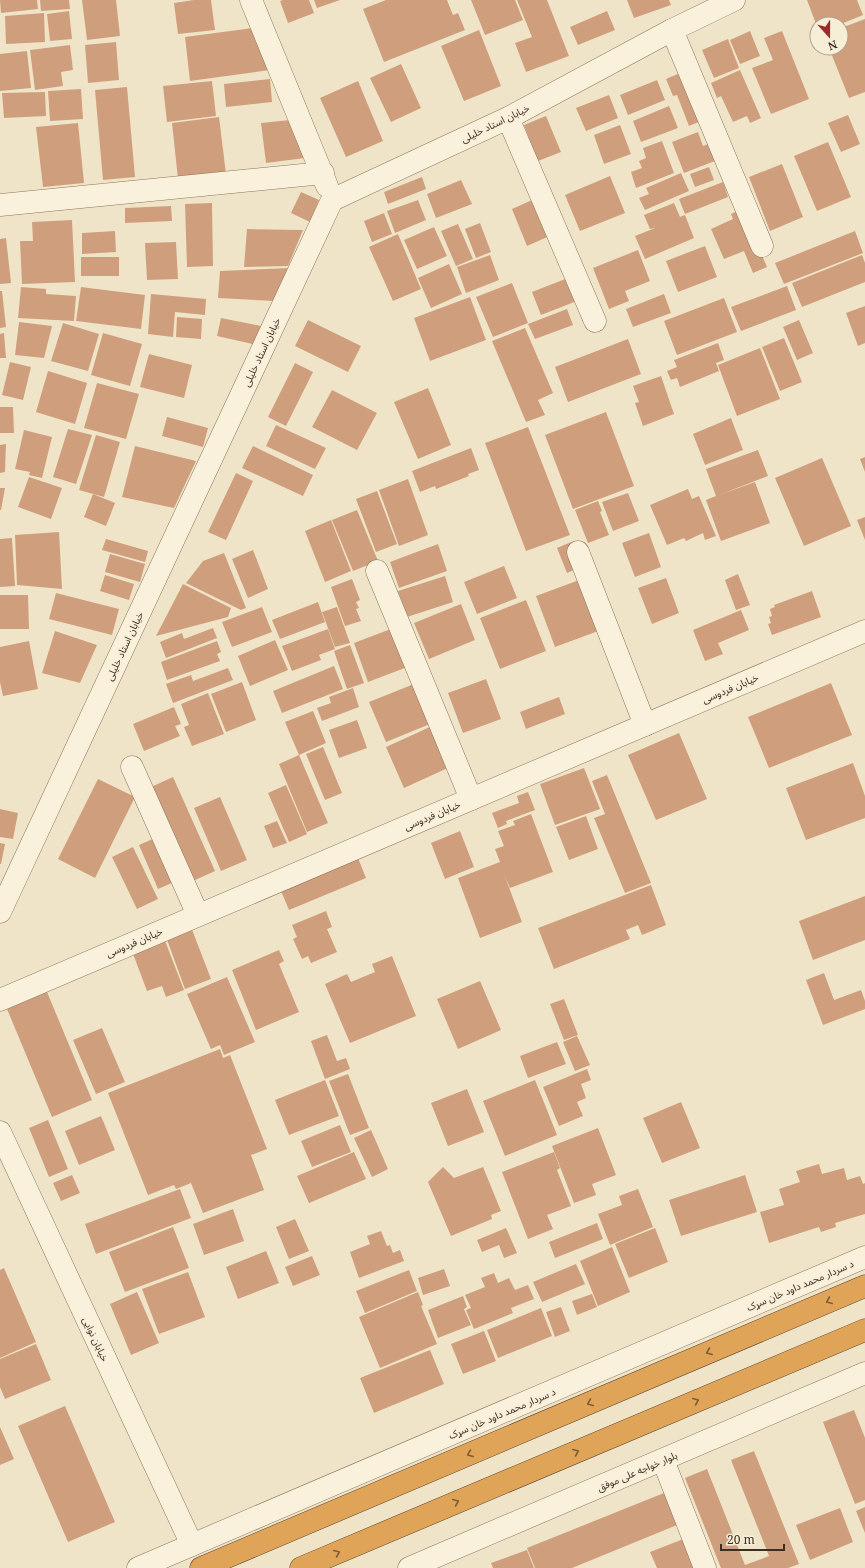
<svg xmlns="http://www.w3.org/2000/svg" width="865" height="1568" font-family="'Noto Serif','Noto Sans Arabic',serif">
<rect width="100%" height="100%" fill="#f0e4c8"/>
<g fill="#cf9f7d">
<polygon points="0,0 37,0 38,9 1,13"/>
<polygon points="40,0 69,0 70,9 41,11"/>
<polygon points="82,0 116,0 120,36 87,40"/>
<polygon points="194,0 211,0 215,30 178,34 174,3"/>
<polygon points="283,0 309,0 314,13 288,23 280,1"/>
<polygon points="314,0 340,0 317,8"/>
<polygon points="386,0 447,0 453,15 458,13 465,30 384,62 363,9"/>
<polygon points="471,0 515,0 523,20 485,35"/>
<polygon points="517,0 547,0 569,56 526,72 515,43 532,37"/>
<polygon points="627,0 669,0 671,5 634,18"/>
<polygon points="807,0 857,0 863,15 841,24 816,24"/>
<polygon points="69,11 72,39 50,41 47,14"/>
<polygon points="607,11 615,30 578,45 570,27"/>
<polygon points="44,13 45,42 6,44 5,16"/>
<polygon points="865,19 865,92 849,98 829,48 841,48 841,28"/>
<polygon points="253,28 270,70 190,81 185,37"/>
<polygon points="479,30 501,86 464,101 441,46"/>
<polygon points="750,31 760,56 740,64 730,40"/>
<polygon points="782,31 809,99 771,114 752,68 773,60 764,38"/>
<polygon points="728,39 739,68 714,78 702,50"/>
<polygon points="116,42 119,80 88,83 85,45"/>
<polygon points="70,45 73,70 61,72 63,86 35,90 30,50"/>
<polygon points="27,51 31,88 0,91 0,54"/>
<polygon points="401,64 421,108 391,122 370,78"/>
<polygon points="687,70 706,119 689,126 677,95 673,96 666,79"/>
<polygon points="740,70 761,118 750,123 747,116 733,122 721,96 717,98 711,83"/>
<polygon points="270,79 272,102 226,107 224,84"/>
<polygon points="657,80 665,100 628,115 620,95"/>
<polygon points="212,81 216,116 167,122 163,86"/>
<polygon points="358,81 383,141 346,157 320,98"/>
<polygon points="127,87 135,177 103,180 95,90"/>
<polygon points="81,89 83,119 50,121 48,91"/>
<polygon points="45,92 46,116 4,118 2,93"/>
<polygon points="609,95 618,118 586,131 576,108"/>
<polygon points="669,106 678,128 641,142 633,121"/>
<polygon points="848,115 860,144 841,152 828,123"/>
<polygon points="546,116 561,152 538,161 524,125"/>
<polygon points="219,117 226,174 178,179 172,123"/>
<polygon points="290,120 305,158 266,163 261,123"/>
<polygon points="78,123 84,183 43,187 36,127"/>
<polygon points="620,125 631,154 604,164 594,135"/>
<polygon points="698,132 703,146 714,142 720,159 684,173 672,142"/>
<polygon points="662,141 674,173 636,188 631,172 642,168 639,161 646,158 643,148"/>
<polygon points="828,142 851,197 817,211 794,156"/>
<polygon points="782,164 803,217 770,231 749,177"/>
<polygon points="709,167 714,180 695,187 690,174"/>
<polygon points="681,173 689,191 645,210 639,198 649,194 646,188"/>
<polygon points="610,176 625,213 580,231 565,195"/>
<polygon points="422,177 426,189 388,204 384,192"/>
<polygon points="461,180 472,204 436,218 427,194"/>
<polygon points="723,182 728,197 685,214 679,199"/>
<polygon points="301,192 319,200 310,222 291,213"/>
<polygon points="539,197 554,234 527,246 512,209"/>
<polygon points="418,200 426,220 395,233 387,211"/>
<polygon points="212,203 213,266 187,267 185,204"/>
<polygon points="674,203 680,217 685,215 694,238 645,259 635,236 655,228 650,229 644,215"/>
<polygon points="171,206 172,221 125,223 125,208"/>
<polygon points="742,209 767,267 753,273 744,251 724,259 711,229 733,219 731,214"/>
<polygon points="384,213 392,234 372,242 364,221"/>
<polygon points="72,220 75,282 22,284 20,241 33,241 32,222"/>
<polygon points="480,223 491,252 476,258 465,229"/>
<polygon points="458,224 473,259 456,266 441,231"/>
<polygon points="434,227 447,256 417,269 404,240"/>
<polygon points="247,229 303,230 288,266 244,267"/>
<polygon points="115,231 116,252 82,254 82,233"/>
<polygon points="855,231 863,253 784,284 775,263"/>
<polygon points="398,234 421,289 393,301 369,247"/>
<polygon points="6,238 11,283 0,284 0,239"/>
<polygon points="176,242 178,279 147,280 145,243"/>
<polygon points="705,246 717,277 678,292 666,261"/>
<polygon points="638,250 650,281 625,291 629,301 609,309 593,268"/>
<polygon points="490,255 499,280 466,293 457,267"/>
<polygon points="862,255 865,263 865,282 802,307 792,283"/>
<rect x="81" y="257" width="38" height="19"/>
<polygon points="449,264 462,294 431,308 418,278"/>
<polygon points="289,268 273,301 218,298 220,271"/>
<polygon points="573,276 582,299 541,315 532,292"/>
<polygon points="512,283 528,323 493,337 476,297"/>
<polygon points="787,286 796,310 741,331 731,307"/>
<polygon points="21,287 46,289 46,294 76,296 74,321 18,318"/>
<polygon points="81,287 145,295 141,329 76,321"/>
<polygon points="0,291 2,291 6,327 0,328"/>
<polygon points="151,294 206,299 205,315 175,312 173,337 148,334"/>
<polygon points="664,294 671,313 633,327 626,309"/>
<polygon points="470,297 486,340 430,361 414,318"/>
<polygon points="724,298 737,332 677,355 664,321"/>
<polygon points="865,306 865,343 858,346 846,313"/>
<polygon points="567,309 573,325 535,339 528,324"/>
<polygon points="177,317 202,319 201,339 176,337"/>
<polygon points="221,318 261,326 257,345 217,336"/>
<polygon points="308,320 361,346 348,372 295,346"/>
<polygon points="799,320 813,353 797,360 783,327"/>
<polygon points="19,322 52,326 44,358 15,355"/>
<polygon points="63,323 99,334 88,371 51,361"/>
<polygon points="525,328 553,393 538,400 545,415 526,422 492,341"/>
<polygon points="4,333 6,358 0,358 0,334"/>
<polygon points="103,333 142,344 130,386 91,375"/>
<polygon points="784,338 802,382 780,391 762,347"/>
<polygon points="628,339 641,374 568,402 555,367"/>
<polygon points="718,343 724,360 716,363 719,371 680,387 677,378 671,380 667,371 677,367 674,360"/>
<polygon points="760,348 780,399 737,416 718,365"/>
<polygon points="149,354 192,365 184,398 140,387"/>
<polygon points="10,362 31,367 23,400 2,395"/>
<polygon points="295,363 313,372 286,426 268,417"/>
<polygon points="48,371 87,383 75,424 36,412"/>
<polygon points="661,376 674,414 643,426 635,403 639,402 633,386"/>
<polygon points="97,383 139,394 126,439 84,428"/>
<polygon points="428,388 451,445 418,459 394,402"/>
<polygon points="332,390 377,413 357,450 312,427"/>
<polygon points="0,407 13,407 14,433 0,433"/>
<polygon points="606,412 634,486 573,509 545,435"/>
<polygon points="167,417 208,428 203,447 162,436"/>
<polygon points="731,418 743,450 705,465 693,434"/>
<polygon points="276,425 326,448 315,469 266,446"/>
<polygon points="528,427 570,535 526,551 485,443"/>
<polygon points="68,429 92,435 76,484 53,477"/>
<polygon points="24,430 52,437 42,478 29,475 30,472 15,469"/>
<polygon points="96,435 120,442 104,497 79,490"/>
<polygon points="6,444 5,472 0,473 0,445"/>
<polygon points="135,446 196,461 174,508 122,497"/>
<polygon points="253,446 313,475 303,496 242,468"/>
<polygon points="471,448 479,470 468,474 469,476 436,489 435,486 420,492 412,471"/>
<polygon points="758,450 768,476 719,495 755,482 770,523 721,541 706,500 716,496 706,469"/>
<polygon points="865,457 865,472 860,459"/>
<polygon points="822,458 851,526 804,546 775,478"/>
<polygon points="236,473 253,481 226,540 208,532"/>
<polygon points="29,477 62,488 51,519 18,507"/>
<polygon points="408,479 428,535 399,546 379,490"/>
<polygon points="0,488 5,488 1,510 0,510"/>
<polygon points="688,489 692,499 699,496 716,536 705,540 703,533 686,541 684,538 667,545 650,505"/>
<polygon points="377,491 397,544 376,552 356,499"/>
<polygon points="628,493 639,521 613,531 602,502"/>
<polygon points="93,494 115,503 106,526 84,517"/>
<polygon points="598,501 602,511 600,512 609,535 588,543 575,510"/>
<polygon points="357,510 378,561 353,571 332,520"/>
<polygon points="865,517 865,540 857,520"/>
<polygon points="331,520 351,571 325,582 305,531"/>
<polygon points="59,532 62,589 17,585 15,535"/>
<polygon points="649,533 661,567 635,577 622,543"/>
<polygon points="12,538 15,586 0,587 0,539"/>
<polygon points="106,539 148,551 145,562 102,550"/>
<polygon points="571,542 581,567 567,573 557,548"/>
<polygon points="438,544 447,571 399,588 390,562"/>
<polygon points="253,550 268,589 248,598 232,559"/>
<polygon points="224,553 246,608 241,610 186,583 203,561"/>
<polygon points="110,554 145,564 140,582 105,572"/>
<polygon points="504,566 517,598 477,614 464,582"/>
<polygon points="738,574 750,605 736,610 725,580"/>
<polygon points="105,575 134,584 129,600 100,591"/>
<polygon points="445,576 453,602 407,617 398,591"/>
<polygon points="666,578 679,613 652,624 638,588"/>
<polygon points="352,579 360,600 356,602 359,608 356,609 361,621 345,626 331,587"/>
<polygon points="582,579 601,630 555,647 536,596"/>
<polygon points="183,584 231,608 228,617 156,636"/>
<polygon points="812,591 821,617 772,635 768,624 771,623 769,617 772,616 770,609 775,607 774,605"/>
<polygon points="56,593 119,609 112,635 49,619"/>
<polygon points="0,595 28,595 29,629 0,629"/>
<polygon points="526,600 546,651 500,669 480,618"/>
<polygon points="318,602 325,622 280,639 272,620"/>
<polygon points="461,604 475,640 429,659 414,623"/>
<polygon points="262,607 272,632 232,647 222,622"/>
<polygon points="337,607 350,643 335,647 322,612"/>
<polygon points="741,610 749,630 718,643 723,654 705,661 693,630"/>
<polygon points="396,627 410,666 368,682 354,643"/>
<polygon points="213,628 217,638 166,658 160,642 182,633 184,639"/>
<polygon points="328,629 335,649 319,655 321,660 292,671 282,646"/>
<polygon points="55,631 97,645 80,683 42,673"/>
<polygon points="275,640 288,670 250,686 238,656"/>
<polygon points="29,641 38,689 3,696 0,682 0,647"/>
<polygon points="217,641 221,652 217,654 220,661 167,680 161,662"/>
<polygon points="350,645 364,683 347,689 334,651"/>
<polygon points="334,666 343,689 282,713 273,691"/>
<polygon points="228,668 233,680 173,703 166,684 191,675 193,681"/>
<polygon points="486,679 501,719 463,733 448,693"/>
<polygon points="242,682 256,720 226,732 211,694"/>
<polygon points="831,683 852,735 769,768 748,717"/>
<polygon points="414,684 430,724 386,742 369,702"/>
<polygon points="353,688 359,707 322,721 317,708 331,703 329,697"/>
<polygon points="208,693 224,734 192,746 184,727 189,725 181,704"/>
<polygon points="559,697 565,714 526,729 520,712"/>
<polygon points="174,707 181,724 175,726 180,736 144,751 133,724"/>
<polygon points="313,711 326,743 299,755 285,722"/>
<polygon points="357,720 367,748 339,758 329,730"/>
<polygon points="432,726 450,767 404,788 386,747"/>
<polygon points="679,733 707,799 656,820 628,755"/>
<polygon points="323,747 342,793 325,800 306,754"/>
<polygon points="299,755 328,823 307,832 279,764"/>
<polygon points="853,763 865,796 865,818 806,840 786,788"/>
<polygon points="584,768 600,809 555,825 540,784"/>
<polygon points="607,775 651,883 625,893 594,818 605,814 592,781"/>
<polygon points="173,777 215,871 193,881 151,787"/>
<polygon points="98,779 135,797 95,878 58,859"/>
<polygon points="286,785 307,834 289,842 268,793"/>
<polygon points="528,792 535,810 506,821 507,824 498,828 492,813 519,803 517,796"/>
<polygon points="220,797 247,860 221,871 194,808"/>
<polygon points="0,809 18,813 13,839 0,837"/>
<polygon points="531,814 553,872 510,888 504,874 522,922 480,938 458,878 500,862 495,849 504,846 498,831 515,825 513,821"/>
<polygon points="586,816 598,849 569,860 556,827"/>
<polygon points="277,821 287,843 273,848 264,826"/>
<polygon points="460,831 474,867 445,879 431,843"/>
<polygon points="155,838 174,882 158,889 139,845"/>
<polygon points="0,843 5,844 1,864 0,864"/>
<polygon points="133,847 158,899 137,909 112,857"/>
<polygon points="358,858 366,878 289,910 281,891"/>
<polygon points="651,885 666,925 642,935 638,925 626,930 630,939 554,969 538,928"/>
<polygon points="865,896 865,940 813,960 799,921"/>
<polygon points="326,911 332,927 327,929 337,952 311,963 308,956 302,959 293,939 297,937 292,925"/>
<polygon points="191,927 211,979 185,989 166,937"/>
<polygon points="164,938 184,990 166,997 162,986 147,991 132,951"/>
<polygon points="279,950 284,961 279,964 299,1012 256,1030 232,970"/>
<polygon points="392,956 416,1016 350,1043 325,984 347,974 351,982 375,972 372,964"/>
<polygon points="824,973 834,1000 861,990 865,1001 865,1009 823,1025 806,980"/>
<polygon points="227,977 255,1042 224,1055 220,1045 211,1049 187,994"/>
<polygon points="480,981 501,1030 458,1049 437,999"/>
<polygon points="47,992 92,1100 52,1117 7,1009"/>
<polygon points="564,999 578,1035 564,1040 550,1004"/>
<polygon points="102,1028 125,1082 96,1094 73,1040"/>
<polygon points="327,1035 337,1061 346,1058 350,1069 325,1079 311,1041"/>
<polygon points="577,1036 590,1065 575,1071 563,1042"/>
<polygon points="557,1042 566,1064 528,1078 520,1056"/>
<polygon points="220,1049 223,1058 230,1055 267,1149 251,1155 264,1190 203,1213 191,1183 176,1189 174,1185 148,1195 108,1093"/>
<polygon points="587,1069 591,1080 581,1084 586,1098 577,1102 583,1116 559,1126 543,1087"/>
<polygon points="348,1074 369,1128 350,1135 329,1081"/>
<polygon points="325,1080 339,1116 289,1135 275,1100"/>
<polygon points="535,1080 557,1135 505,1156 483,1101"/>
<polygon points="467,1089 484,1132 448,1146 431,1103"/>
<polygon points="681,1102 700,1148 662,1163 643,1118"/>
<polygon points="101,1116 115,1150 79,1165 65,1131"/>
<polygon points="48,1120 68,1169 49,1177 29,1128"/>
<polygon points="340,1125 351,1152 312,1167 301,1141"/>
<polygon points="598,1128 616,1175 592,1184 596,1195 574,1203 552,1146"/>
<polygon points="371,1130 388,1169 372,1177 354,1138"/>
<polygon points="354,1152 366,1179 309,1203 297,1176"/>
<polygon points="554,1152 560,1168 557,1170 571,1206 547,1215 553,1229 528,1239 502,1172"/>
<polygon points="819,1164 822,1174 844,1168 847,1180 860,1176 863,1184 865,1183 865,1214 835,1223 836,1227 821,1232 819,1227 769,1243 760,1212 784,1205 779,1189 800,1182 796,1171"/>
<polygon points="443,1167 454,1178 483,1167 501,1211 491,1215 492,1219 451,1236 428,1182"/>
<polygon points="72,1175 80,1193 61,1201 53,1183"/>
<polygon points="745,1175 757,1212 681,1236 669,1200"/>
<polygon points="180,1189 191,1218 96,1254 85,1224"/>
<polygon points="638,1189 653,1227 610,1245 598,1214 622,1205 619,1196"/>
<polygon points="233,1209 244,1241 204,1255 193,1224"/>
<polygon points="295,1219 309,1251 289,1259 276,1227"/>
<polygon points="597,1223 603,1239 555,1258 549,1242"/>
<polygon points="173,1227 189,1268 125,1292 109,1252"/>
<polygon points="506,1228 517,1253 504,1258 499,1245 482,1252 477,1240"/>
<polygon points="655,1228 668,1262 629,1278 615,1244"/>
<polygon points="381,1231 387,1246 390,1245 393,1253 400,1250 404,1261 359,1278 350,1252 370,1244 367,1236"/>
<polygon points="612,1247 630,1292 598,1306 580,1261"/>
<polygon points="266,1251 279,1283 238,1299 226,1267"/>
<polygon points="312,1256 320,1275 293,1286 285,1267"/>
<polygon points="576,1264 585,1284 542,1302 533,1282"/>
<polygon points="4,1268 36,1342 0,1358 0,1270"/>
<polygon points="444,1269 450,1286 423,1295 418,1278"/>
<polygon points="409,1270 417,1291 365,1313 356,1291"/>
<polygon points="188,1272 205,1317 159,1334 142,1289"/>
<polygon points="494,1273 498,1283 509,1278 515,1290 528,1285 534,1299 511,1308 513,1313 474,1329 466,1310 471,1308 465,1295 485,1287 481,1278"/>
<polygon points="137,1292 159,1343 131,1355 110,1304"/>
<polygon points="418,1292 423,1305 421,1306 437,1344 380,1368 359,1317"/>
<polygon points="592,1294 597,1307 577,1315 572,1301"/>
<polygon points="463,1296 467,1307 464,1309 471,1325 438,1338 428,1310"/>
<polygon points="561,1307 570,1331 555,1337 546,1312"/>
<polygon points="541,1308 552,1336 498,1358 487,1330"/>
<polygon points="484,1331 496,1361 463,1374 451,1344"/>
<polygon points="36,1344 51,1380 5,1399 0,1387 0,1359"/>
<polygon points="430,1350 444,1384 374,1413 360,1378"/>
<polygon points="65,1406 115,1522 68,1542 18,1426"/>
<polygon points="854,1410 865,1438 865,1500 855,1504 823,1422"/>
<polygon points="0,1427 14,1459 0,1465"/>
<polygon points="754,1451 799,1564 788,1568 721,1568 685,1478 707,1469 745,1565 769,1556 731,1460"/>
<polygon points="669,1491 682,1523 572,1568 535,1568 527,1548"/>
<polygon points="865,1507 865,1533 856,1511"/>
<polygon points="840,1508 853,1542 810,1560 796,1525"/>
<polygon points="686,1538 697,1568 657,1568 650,1552"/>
<polygon points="527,1550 534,1568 493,1568 491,1563"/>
</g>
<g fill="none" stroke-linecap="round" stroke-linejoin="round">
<g stroke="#8d765c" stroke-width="23">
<g id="minor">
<polyline points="251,0 327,186"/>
<polyline points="672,30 762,246"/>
<polyline points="508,118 595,321"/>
<polyline points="0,205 323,173"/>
<polyline points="578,552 645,725"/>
<polyline points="377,571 471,799"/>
<polyline points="132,767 198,915"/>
<polyline points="0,912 332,200 508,118 672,30 734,0"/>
<polyline points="0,1000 865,631"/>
<polyline points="0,1132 192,1545"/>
<polyline points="663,1460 705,1568"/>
<polyline points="138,1568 865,1257"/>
<polyline points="409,1568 865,1373"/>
</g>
</g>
<g stroke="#5b4430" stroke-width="23">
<g id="highway">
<polyline points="201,1568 865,1286"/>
<polyline points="301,1568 865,1330"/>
</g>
</g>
<use href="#minor" stroke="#faf1dc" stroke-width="22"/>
<use href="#highway" stroke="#e0a458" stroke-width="22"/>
</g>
<defs><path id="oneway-chevron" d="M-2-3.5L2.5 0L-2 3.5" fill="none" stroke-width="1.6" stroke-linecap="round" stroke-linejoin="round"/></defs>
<g stroke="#7e5d36">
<use href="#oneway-chevron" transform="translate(829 1301) rotate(157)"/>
<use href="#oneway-chevron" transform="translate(709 1352) rotate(157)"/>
<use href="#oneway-chevron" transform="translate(696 1401) rotate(-23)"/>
<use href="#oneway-chevron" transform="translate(590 1403) rotate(157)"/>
<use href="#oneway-chevron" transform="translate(576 1452) rotate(-23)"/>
<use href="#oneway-chevron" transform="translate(470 1454) rotate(157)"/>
<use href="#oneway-chevron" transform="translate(456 1502) rotate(-23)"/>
<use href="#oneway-chevron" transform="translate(337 1553) rotate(-23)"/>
</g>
<g text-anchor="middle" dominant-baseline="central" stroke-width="3" stroke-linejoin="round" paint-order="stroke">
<g font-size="10" fill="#3d2e20" stroke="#f7eed8">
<text transform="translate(495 123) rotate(-26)">خیابان استاد خلیلی</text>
<text transform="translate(261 352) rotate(-65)">خیابان استاد خلیلی</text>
<text transform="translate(124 646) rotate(-65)">خیابان استاد خلیلی</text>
<text transform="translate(730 688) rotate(-23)">خیابان فردوسی</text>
<text transform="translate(432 815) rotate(-23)">خیابان فردوسی</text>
<text transform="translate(134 942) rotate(-23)">خیابان فردوسی</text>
<text transform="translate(800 1285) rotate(-23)">د سردار محمد داود خان سړک</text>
<text transform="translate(96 1339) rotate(65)">خیابان نوایی</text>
<text transform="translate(502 1413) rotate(-23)">د سردار محمد داود خان سړک</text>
<text transform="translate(637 1471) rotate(-23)">بلوار خواجه علی موفق</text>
</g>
</g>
<g transform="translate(829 36) rotate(159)"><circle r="19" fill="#f7eed8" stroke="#ada18e"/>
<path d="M0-3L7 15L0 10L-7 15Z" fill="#9e2a2b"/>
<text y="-6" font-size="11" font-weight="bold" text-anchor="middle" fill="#3d2e20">N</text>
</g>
<path d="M721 1544v6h63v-6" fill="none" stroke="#3d2e20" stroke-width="2"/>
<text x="727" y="1544" font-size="12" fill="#3d2e20" stroke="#f7eed8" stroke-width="3" paint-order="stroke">20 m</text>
</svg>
